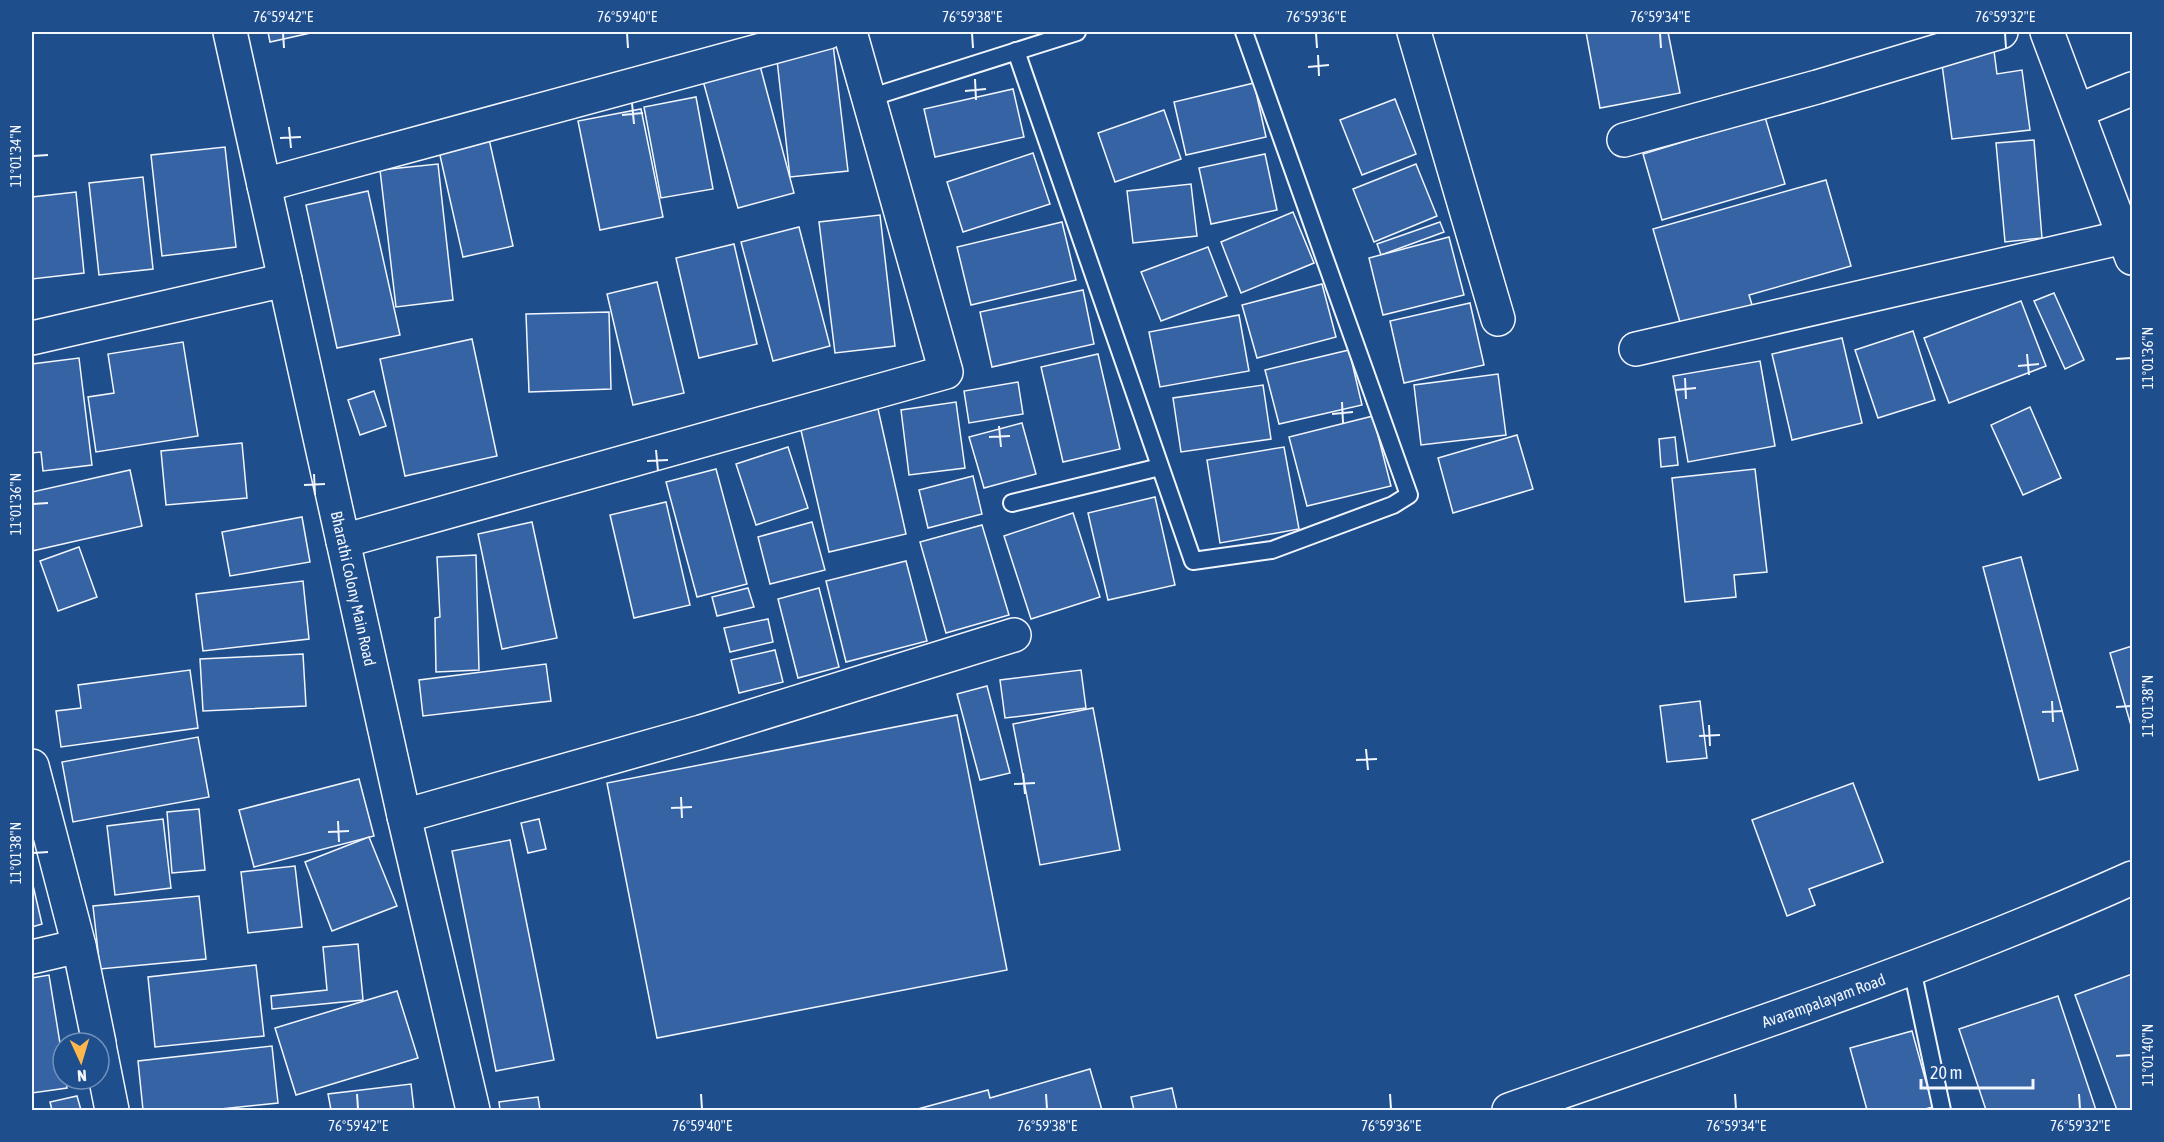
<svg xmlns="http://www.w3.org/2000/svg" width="2164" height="1142" font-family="'Asap Condensed',sans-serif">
<rect width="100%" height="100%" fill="#1f4e8c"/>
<g fill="#3563a3" stroke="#f2f6ff" stroke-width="1.5">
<polygon points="268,32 315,32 270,42"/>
<polygon points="1586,32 1668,32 1680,93 1600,108"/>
<polygon points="833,44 848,171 790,177 776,51"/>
<polygon points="1994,51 1997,74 2022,70 2030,130 1952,139 1941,57"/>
<polygon points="759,62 794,193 738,208 702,77"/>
<polygon points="1254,83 1266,137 1186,155 1174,102"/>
<polygon points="1013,89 1024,137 935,157 924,109"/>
<polygon points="696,97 713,189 661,198 644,107"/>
<polygon points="1395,99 1416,154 1362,175 1340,120"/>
<polygon points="641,109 663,217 600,230 578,121"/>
<polygon points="1164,110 1181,159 1115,182 1098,133"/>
<polygon points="1765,117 1785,184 1662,220 1643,154"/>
<polygon points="489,139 513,246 463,257 439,151"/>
<polygon points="2034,140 2042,238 2005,242 1996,143"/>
<polygon points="225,147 236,247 162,256 151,155"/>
<polygon points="1033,153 1050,204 963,232 947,182"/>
<polygon points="1265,154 1277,210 1211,224 1199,168"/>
<polygon points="438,164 453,300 396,307 380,170"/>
<polygon points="1416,164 1437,216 1374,242 1353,189"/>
<polygon points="143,177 153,269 99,275 89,183"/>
<polygon points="1826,180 1851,266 1749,295 1753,308 1682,329 1653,229"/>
<polygon points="1191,184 1197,236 1133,243 1127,191"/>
<polygon points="368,191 400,335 337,348 306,205"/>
<polygon points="76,192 84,273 32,279 32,197"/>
<polygon points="1293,212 1314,263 1241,293 1221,242"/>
<polygon points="880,215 895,346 835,353 819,222"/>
<polygon points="1062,222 1076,280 971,305 957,247"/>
<polygon points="1440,222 1444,232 1381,255 1377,244"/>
<polygon points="799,227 830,346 773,361 741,242"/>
<polygon points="1449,237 1464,295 1383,315 1369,258"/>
<polygon points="734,244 757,344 699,358 676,258"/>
<polygon points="1208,247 1227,296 1161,321 1141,272"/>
<polygon points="657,282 684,393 633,405 607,294"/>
<polygon points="1322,284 1336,337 1257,358 1242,305"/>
<polygon points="1083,290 1094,344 992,367 980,312"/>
<polygon points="2054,293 2084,360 2065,369 2034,301"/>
<polygon points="2021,301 2046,366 1949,403 1924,338"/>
<polygon points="1470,303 1484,365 1404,383 1390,321"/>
<polygon points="609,312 611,389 529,392 526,314"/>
<polygon points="1239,315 1249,371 1160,387 1149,332"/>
<polygon points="1913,331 1935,400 1878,418 1855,350"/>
<polygon points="1842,338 1862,423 1792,440 1772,354"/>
<polygon points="472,339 497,456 405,476 380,359"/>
<polygon points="183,342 198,436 96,452 88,397 114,393 108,354"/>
<polygon points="1349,350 1362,405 1279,424 1265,370"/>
<polygon points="1098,354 1120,449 1063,462 1041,367"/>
<polygon points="79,358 92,465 43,471 41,452 32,453 32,364"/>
<polygon points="1760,361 1775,446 1688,462 1673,376"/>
<polygon points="1498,374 1506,435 1421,445 1414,385"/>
<polygon points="1018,382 1023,414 969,423 964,391"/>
<polygon points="1263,385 1271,439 1181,452 1173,398"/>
<polygon points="374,391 386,426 360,435 348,400"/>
<polygon points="956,402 965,468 909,475 901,410"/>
<polygon points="2030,407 2061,478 2023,495 1991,425"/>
<polygon points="878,409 906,534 829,552 800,426"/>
<polygon points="1373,416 1391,486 1307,506 1289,437"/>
<polygon points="1022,423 1036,474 984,488 969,437"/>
<polygon points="1517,435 1533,489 1453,513 1438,458"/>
<polygon points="1675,437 1678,465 1661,467 1659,439"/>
<polygon points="242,443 247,498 166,505 161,451"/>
<polygon points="788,447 808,508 756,525 736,464"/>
<polygon points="1284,447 1299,529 1220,543 1207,460"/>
<polygon points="716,469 747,584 697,597 666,482"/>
<polygon points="1755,469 1767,572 1734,575 1736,597 1685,602 1672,478"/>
<polygon points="130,470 142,526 32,551 32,492"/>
<polygon points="973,476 982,514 928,528 919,490"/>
<polygon points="1155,497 1175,585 1108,600 1088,513"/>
<polygon points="666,502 690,605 634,618 610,515"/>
<polygon points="1073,513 1100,597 1031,619 1004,536"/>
<polygon points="302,517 310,562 230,576 222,532"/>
<polygon points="532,522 557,638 502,649 478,534"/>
<polygon points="812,522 825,570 770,584 758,537"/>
<polygon points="982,525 1009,615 946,633 920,542"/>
<polygon points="79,547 97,597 58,611 40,561"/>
<polygon points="476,555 479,670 436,672 435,618 440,617 437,557"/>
<polygon points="2021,557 2078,770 2039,780 1983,567"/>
<polygon points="906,561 927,641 846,662 826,581"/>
<polygon points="303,581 309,639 203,651 196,594"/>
<polygon points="748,588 754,607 717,616 712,597"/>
<polygon points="819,588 839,667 798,678 778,599"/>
<polygon points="768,619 773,642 730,652 724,628"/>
<polygon points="2132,646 2132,729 2110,653"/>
<polygon points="775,650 783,682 739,693 731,660"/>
<polygon points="303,654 306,706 203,711 200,659"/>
<polygon points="546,664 551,701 423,716 419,680"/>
<polygon points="190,670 198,728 61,747 56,711 81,708 78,685"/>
<polygon points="1081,670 1086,708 1005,718 1000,680"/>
<polygon points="987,686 1010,773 980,780 957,694"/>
<polygon points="1700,701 1707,758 1667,762 1660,706"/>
<polygon points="1093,708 1120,850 1040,865 1013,724"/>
<polygon points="957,715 1007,970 657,1038 607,783"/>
<polygon points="198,737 209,797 73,822 62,762"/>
<polygon points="359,779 374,836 254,867 239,810"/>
<polygon points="1853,783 1883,862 1809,889 1815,905 1787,916 1752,820"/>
<polygon points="199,809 205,870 172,873 167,812"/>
<polygon points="163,819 171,888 115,895 107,826"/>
<polygon points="539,819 546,849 528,853 521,823"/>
<polygon points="369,837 397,906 332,931 305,862"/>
<polygon points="510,840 554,1060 496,1071 452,851"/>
<polygon points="295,866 302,927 248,933 241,872"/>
<polygon points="32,881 42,924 32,927"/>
<polygon points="199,896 206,959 100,969 93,906"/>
<polygon points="358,944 363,1000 272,1009 271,996 327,990 323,947"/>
<polygon points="256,965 264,1036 155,1047 148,977"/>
<polygon points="2132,974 2132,1110 2117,1110 2075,995"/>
<polygon points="49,975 63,1062 63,1079 66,1079 67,1088 32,1093 32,978"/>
<polygon points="397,991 418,1058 296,1095 275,1028"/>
<polygon points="2058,996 2096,1110 1986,1110 1959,1029"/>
<polygon points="1912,1031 1933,1107 1921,1110 1867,1110 1850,1048"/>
<polygon points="272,1046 278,1103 211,1110 143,1110 138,1061"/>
<polygon points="1090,1069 1102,1110 914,1110 988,1090 990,1098"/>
<polygon points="411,1084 414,1110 331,1110 328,1094"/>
<polygon points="1172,1088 1177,1110 1134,1110 1131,1097"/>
<polygon points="77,1096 81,1110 52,1110 50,1102"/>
<polygon points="538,1097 540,1110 500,1110 499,1102"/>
</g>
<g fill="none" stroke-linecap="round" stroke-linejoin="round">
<g stroke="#f2f6ff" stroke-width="20">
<g id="lane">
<polyline points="1016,51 1193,561 1272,550 1393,505 1409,495 1244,32"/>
<polyline points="869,98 1077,32"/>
<polyline points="1012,503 1160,467"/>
<polyline points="1912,969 1942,1110"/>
</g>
</g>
<g stroke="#f2f6ff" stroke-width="36">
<g id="street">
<path id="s1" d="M230,32L404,816L473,1110"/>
<polyline points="1414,32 1498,319"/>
<polyline points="2047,32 2132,258"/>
<polyline points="2077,111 2132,89"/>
<polyline points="1624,140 1817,87 2001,32"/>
<polyline points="264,185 828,32"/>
<polyline points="32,338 285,280"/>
<polyline points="1636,349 2124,237"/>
<polyline points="343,541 946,372 850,32"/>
<polyline points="32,766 79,946 99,1043"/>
<polyline points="404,816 701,732 1014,635"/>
<polyline points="32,957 79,946"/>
<polyline points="99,1045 112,1110"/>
</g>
</g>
<g stroke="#f2f6ff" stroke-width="36">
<g id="secondary">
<path id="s2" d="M1509,1110C1718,1037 1930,969 2132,878"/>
</g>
</g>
<use href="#lane" stroke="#1f4e8c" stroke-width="16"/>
<use href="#street" stroke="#1f4e8c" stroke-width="33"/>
<use href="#secondary" stroke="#1f4e8c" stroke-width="33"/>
</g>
<path fill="none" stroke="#f2f6ff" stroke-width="2" d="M283,33L284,48M627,33L628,48M972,33L973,48M1316,33L1317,48M1660,33L1661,48M2005,33L2006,48M1318,55L1319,76M1308,67L1329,65M975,79L976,100M965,91L986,89M632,103L634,124M622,115L643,113M289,127L291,148M280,138L301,137M33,156L48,155M2027,354L2029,375M2116,359L2131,358M2018,366L2039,364M1685,378L1686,399M1675,390L1696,388M1342,402L1343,423M1332,414L1353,412M999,426L1001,447M989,437L1010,436M656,450L658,471M647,461L668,460M314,474L315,495M304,485L325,484M33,504L48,503M2052,701L2053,722M2116,707L2131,706M2042,712L2063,711M1709,725L1710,746M1699,736L1720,735M1366,749L1368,770M1356,760L1377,759M1023,773L1025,794M1014,784L1035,783M681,797L682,818M671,808L692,807M338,821L339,842M328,832L349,831M33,853L48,852M2116,1056L2131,1055M357,1094L358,1109M701,1094L702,1109M1046,1094L1047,1109M1390,1094L1391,1109M1735,1094L1736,1109M2079,1094L2080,1109"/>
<g text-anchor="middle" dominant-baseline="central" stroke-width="4.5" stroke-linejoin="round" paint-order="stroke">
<g font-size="16" fill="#f2f6ff" stroke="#1f4e8c">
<text stroke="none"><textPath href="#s1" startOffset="570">Bharathi Colony Main Road</textPath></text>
<text stroke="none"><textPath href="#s2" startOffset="333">Avarampalayam Road</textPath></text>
</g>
</g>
<rect width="2164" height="1142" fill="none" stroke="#1f4e8c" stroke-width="66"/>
<g transform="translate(81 1061) rotate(176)"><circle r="28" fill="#1f4e8c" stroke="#7391ba" stroke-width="1.5"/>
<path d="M0-4.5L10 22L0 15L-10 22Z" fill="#ffb74d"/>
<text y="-9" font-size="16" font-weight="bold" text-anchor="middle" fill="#f2f6ff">N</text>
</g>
<path d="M1921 1079v9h112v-9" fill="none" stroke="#f2f6ff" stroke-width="3"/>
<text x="1930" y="1079" font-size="18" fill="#f2f6ff" stroke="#1f4e8c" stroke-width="4.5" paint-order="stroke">20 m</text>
<rect x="33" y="33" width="2098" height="1076" fill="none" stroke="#f2f6ff" stroke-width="2"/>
<g font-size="15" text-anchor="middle" fill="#f2f6ff">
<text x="283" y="22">76°59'42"E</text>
<text x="627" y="22">76°59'40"E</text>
<text x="972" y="22">76°59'38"E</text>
<text x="1316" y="22">76°59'36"E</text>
<text x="1660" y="22">76°59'34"E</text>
<text x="2005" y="22">76°59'32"E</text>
<text transform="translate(16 156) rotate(-90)" y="5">11°01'34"N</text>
<text transform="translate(2148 358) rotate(-90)" y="5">11°01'36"N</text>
<text transform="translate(16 504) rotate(-90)" y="5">11°01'36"N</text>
<text transform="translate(2148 706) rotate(-90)" y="5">11°01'38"N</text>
<text transform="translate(16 853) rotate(-90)" y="5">11°01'38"N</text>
<text transform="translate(2148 1055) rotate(-90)" y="5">11°01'40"N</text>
<text x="358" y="1131">76°59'42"E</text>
<text x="702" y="1131">76°59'40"E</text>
<text x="1047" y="1131">76°59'38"E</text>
<text x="1391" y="1131">76°59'36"E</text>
<text x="1736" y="1131">76°59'34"E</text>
<text x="2080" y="1131">76°59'32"E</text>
</g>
</svg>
